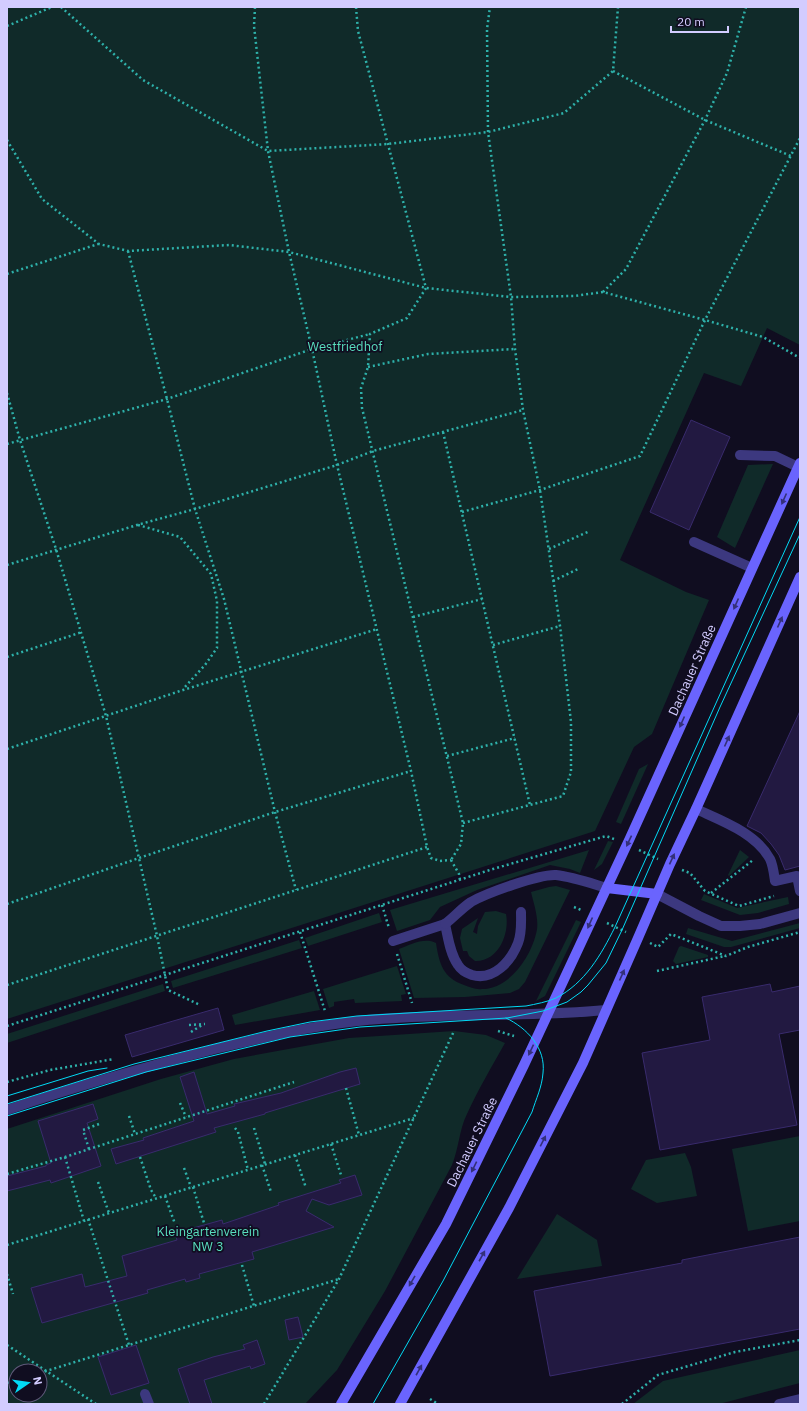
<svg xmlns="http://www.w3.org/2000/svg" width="807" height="1411" font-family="'IBM Plex Sans',sans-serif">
<rect width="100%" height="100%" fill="#100d20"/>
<g fill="#102a29" fill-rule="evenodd">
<polygon points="7,7 800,7 800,345 767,328 741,386 704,373 620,560 686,592 709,600 652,734 634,747 595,831 7,1019"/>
<polygon points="773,464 735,548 717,537 748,465"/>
<polygon points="648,764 621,824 616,822 639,769"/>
<polygon points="608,841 613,842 602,864 594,870"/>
<polygon points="589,850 580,873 570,869 550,865 477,890 440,907 430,920 397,931 390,910"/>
<polygon points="740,850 749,857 729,876 728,875"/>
<path d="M556,886L570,890L525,982L519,989L510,993L465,997L414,998L399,949C410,945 424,937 436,943C439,963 443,978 464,985C470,987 476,990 482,989C509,989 530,958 536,934C540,921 534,905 531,892L549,887Z"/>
<polygon points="704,894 737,908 788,897 789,904 758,913 740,915 701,900"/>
<path d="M496,911L506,914C510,934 498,962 475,961L469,956L467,951H463L460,938L462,929L478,918L473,932L477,934L478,926L485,912Z"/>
<polygon points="379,913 382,922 308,946 305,938"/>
<polygon points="576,920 581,922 545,996 536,1001"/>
<polygon points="800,923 800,928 731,947 724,947 686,934 688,928 732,941"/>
<polygon points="299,940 302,948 173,988 171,981"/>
<polygon points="681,946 708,955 708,957 676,964 673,961 679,947"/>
<polygon points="397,966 406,994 401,995 402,1001 355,1003 354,999 334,1002 334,1006 329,1008 323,989"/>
<polygon points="163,984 165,991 7,1043 7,1034"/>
<polygon points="314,991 320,1010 235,1025 232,1015"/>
<path d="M454,1031L486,1035L505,1043C492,1066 478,1090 467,1114C459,1130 459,1148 452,1165L385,1291L337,1370L305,1404H7V1129L161,1079L234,1059L349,1038ZM16,1371H40V1395H16Z"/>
<polygon points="800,1136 800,1221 748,1231 732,1149"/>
<polygon points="685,1153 691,1167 697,1196 657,1203 631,1189 646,1160"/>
<polygon points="557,1214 597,1240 602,1266 517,1279"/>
<polygon points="800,1350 800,1383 719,1404 633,1404 663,1381"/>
</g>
<g fill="#221941" stroke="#392b6d">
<polygon points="691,420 730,437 689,530 650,512"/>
<polygon points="800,711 800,866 785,870 779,855 771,844 761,833 747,826"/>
<polygon points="770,984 772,992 800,986 800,1030 779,1034 797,1125 660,1150 642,1053 710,1040 702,997"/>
<polygon points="218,1008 224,1030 132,1057 125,1035"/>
<polygon points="356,1068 360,1084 265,1113 265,1114 214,1128 216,1132 116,1164 111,1149 144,1140 143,1138 194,1121 180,1077 194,1072 207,1114 235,1106 234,1104 281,1093 340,1072"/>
<polygon points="93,1104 98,1119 87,1123 101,1166 51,1183 50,1180 7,1191 7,1176 46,1166 46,1165 51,1163 38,1121"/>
<polygon points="355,1175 362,1195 329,1205 312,1199 306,1211 334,1227 252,1252 254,1259 199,1274 200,1278 186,1282 185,1279 147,1290 148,1293 42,1323 31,1288 82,1274 85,1287 127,1276 122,1256 177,1240 175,1233 222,1220 223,1224 279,1205 278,1203 341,1183 339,1180"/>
<polygon points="800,1237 800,1329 550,1376 534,1291 682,1263 682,1260"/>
<polygon points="298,1317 303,1337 289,1340 285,1320"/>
<polygon points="257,1340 265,1364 251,1369 250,1366 204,1380 212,1404 190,1404 178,1369 213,1357 245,1349 243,1345"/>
<polygon points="136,1345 149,1383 111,1395 98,1357"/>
</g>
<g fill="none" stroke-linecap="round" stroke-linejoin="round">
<g stroke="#2eb1aa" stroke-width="2.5" stroke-dasharray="2 3" stroke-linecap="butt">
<polyline points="61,7 143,80 268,151 388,144 488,132 564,113 613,71 618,7"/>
<polyline points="255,7 254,26 268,151 289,252 312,349 337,465 411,771 427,847 431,858 440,861 451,860"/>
<polyline points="356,7 358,31 426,288 407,318 370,334 368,367 361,388 362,408 463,823 461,844 451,860"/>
<polyline points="7,26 52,7"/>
<polyline points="613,71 705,120 791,156"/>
<polyline points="7,140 42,199 99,244 128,251 229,245 289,252 426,288 511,297 574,296 603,292 705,320 763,337 800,358"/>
<polyline points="128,251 167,399 195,509 224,599 275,812 296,890"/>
<polyline points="7,274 98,244"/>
<polyline points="603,292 626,269 705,120 727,73 746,7"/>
<polyline points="368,367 428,354 514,349"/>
<polyline points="7,393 20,440 56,549 106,716 157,936 168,990 200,1005"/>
<polyline points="443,432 530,805"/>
<polyline points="7,444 167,399 312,349 370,334"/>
<polyline points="462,512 540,490 640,456 705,320 800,138"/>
<polyline points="138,525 180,537 211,574 217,601 217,648 205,665 184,688"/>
<polyline points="549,549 590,531"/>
<polyline points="7,565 137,525 195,509 337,465 373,451 523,410"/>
<polyline points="553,581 578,569"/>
<polyline points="413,617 482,599"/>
<polyline points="493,645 560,626"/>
<polyline points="7,657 82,632"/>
<polyline points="7,749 183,690 377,629"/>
<polyline points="447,756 515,738"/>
<polyline points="463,823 563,796 571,772 571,722 560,626 540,490 523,410 515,349 511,297 488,132 487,29 490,7"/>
<polyline points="639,850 658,859"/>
<polyline points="451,860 459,874 460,880"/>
<polyline points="682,870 690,873 705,891 739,906 774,896"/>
<polyline points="711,893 753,860"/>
<polyline points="7,904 139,858 275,812 411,771"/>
<polyline points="382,905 389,928"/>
<polyline points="574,907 581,910"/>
<polyline points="607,923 626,932"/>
<polyline points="300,932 325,1011"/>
<polyline points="650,943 658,947 671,934 726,956 748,947 800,932"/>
<polyline points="397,954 412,1003"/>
<polyline points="657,971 725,956"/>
<polyline points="7,985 427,847"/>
<polyline points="189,1025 205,1024"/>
<polyline points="7,1026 493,869 606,836 614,839"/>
<polyline points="498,1031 514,1036"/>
<polyline points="191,1032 202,1025"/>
<polyline points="7,1082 50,1070 114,1059"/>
<polyline points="346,1088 359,1135"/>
<polyline points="180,1103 186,1117"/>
<polyline points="129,1116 135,1134"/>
<polyline points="235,1128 238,1132 248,1170"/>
<polyline points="254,1128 265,1164"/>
<polyline points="331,1144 341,1175"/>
<polyline points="89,1149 83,1130 99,1124"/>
<polyline points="295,1155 306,1188"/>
<polyline points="65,1157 84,1221"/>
<polyline points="140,1157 151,1190 156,1198"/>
<polyline points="262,1165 271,1192"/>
<polyline points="184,1168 191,1187"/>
<polyline points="7,1174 65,1157 294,1082"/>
<polyline points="98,1182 109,1213"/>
<polyline points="193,1187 204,1223"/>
<polyline points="165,1196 175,1224"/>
<polyline points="88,1219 129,1345"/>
<polyline points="7,1245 414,1118"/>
<polyline points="242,1265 254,1306"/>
<polyline points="7,1274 13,1294"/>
<polyline points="7,1345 96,1404"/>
<polyline points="40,1373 339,1279"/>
<polyline points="7,1383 16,1380"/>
<polyline points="430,1399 438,1404"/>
<polyline points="264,1404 339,1279 454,1031"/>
<polyline points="622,1404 658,1375 735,1352 800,1340"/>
</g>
<g stroke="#3c387f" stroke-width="10">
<polyline points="740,455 775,456 798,467"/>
<polyline points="694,542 752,568"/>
<path d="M696,809C722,821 756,833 770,859C773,865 774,874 775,881L797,876L800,891"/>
<path d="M393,941L445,924C448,937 450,954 458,965C461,970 466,973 472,975C494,981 511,961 518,943C522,933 521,922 521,912"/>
<path d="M7,1110C77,1086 148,1066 219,1048C265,1037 311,1026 358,1021C440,1012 524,1018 606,1010"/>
<polyline points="145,1394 149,1404"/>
</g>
<g stroke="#3c387f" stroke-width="10">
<path d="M445,924C454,917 462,908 471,902C487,893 539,874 556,875C573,877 590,883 607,888"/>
<polyline points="779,1404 800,1399"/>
</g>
<polyline stroke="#3c387f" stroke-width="10" points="657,894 699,916 721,926 740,926 760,924 800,913"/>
<g stroke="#6a64fe" stroke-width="10">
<polyline points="607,888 657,894"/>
<polyline points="341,1404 446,1224 524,1065 630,838 800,463"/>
<polyline points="400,1404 509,1208 583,1063 638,938 670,864 696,809 800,577"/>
</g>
<g stroke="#02daf5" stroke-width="1">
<polyline points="7,1096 88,1071 107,1068"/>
<path d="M7,1104L134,1064L267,1031L310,1022L357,1016L526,1006C536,1004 547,1002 556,998C585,983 601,955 615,927L800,517"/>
<polyline points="7,1116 146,1072 290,1037 360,1027 507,1018 543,1011 567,1002 581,992 588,985 606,963 622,930 720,707 800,534"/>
<path d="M373,1404L443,1281L532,1112C536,1099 542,1087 543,1073C546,1048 527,1028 506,1018"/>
</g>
</g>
<defs><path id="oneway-solid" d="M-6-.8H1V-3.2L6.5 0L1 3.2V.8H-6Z"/></defs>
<g fill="#343079">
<use href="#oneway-solid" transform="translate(784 499) rotate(114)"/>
<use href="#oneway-solid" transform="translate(736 604) rotate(114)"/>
<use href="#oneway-solid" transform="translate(780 622) rotate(-66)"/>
<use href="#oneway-solid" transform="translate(682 722) rotate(114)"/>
<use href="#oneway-solid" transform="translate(727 741) rotate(-66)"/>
<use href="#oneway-solid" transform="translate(629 841) rotate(115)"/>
<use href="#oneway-solid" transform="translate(672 859) rotate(-65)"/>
<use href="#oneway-solid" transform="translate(590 923) rotate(114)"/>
<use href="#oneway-solid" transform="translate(622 975) rotate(-66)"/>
<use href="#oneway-solid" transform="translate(531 1050) rotate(115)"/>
<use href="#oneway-solid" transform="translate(543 1141) rotate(-63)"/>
<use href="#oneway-solid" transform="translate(474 1167) rotate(116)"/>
<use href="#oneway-solid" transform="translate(482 1256) rotate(-61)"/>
<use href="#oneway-solid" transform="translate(412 1281) rotate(120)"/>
<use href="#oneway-solid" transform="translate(419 1370) rotate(-61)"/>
</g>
<g text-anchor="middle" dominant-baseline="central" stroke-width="3.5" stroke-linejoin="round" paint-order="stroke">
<g font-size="13" fill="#59debe" stroke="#100d20">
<text x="345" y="346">Westfriedhof</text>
<text x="208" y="1231">Kleingartenverein<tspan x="208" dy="15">NW 3</tspan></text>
</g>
<g font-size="13" fill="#d3ccff" stroke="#100d20">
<text transform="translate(692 670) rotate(-66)">Dachauer Straße</text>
<text transform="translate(472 1142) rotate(-64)">Dachauer Straße</text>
</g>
</g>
<rect width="807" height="1411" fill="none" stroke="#d3ccff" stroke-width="16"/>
<g transform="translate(28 1383) rotate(77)"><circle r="19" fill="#100d20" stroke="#5e5979"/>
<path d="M0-3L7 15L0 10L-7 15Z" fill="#02daf5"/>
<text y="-6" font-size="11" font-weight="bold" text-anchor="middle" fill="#d3ccff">N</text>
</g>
<path d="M671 26v6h57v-6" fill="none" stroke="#d3ccff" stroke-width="2"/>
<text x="677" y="26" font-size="12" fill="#d3ccff" stroke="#100d20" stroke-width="3" paint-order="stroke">20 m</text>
</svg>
